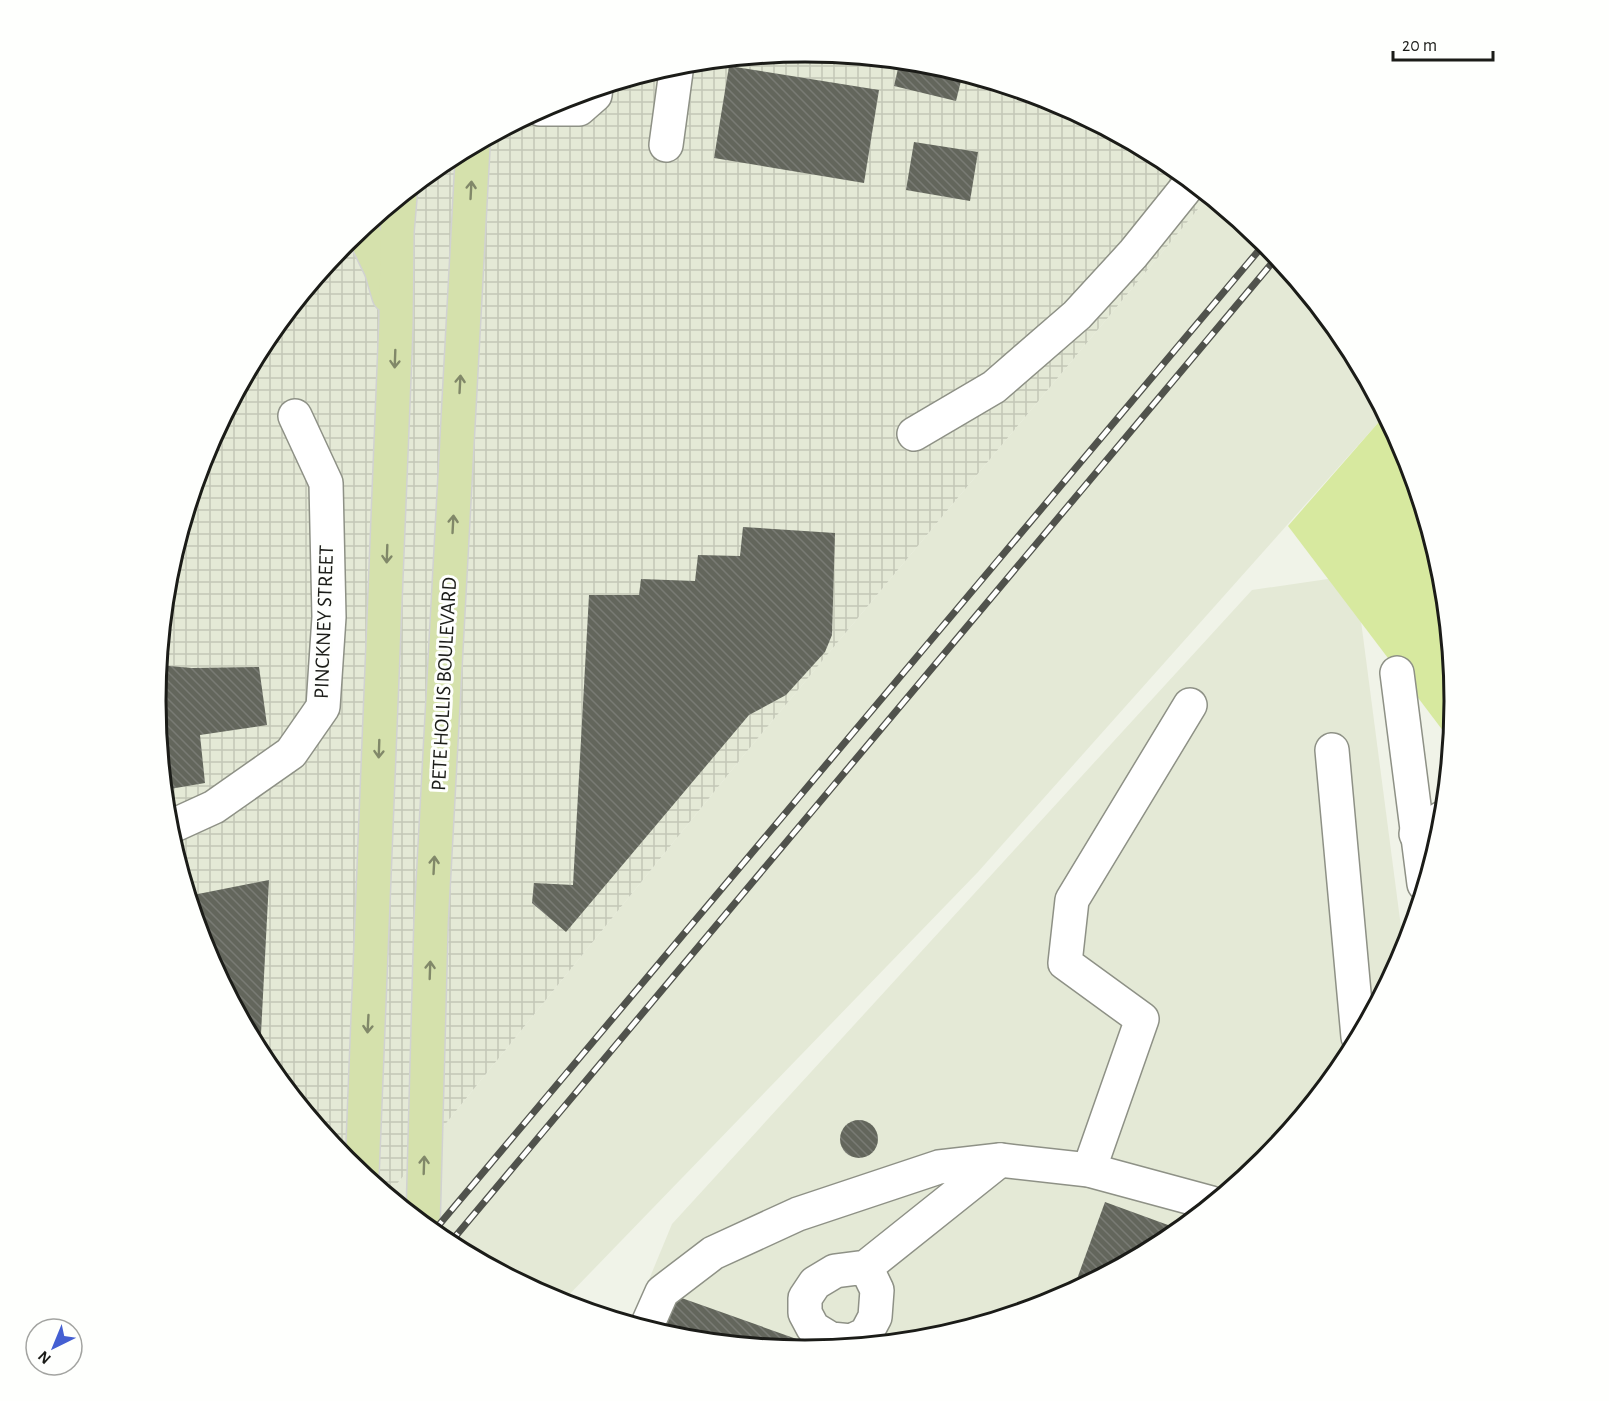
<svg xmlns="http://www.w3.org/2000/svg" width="1609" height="1401" font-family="'Alegreya Sans',sans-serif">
<defs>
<pattern id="industrial-grid" width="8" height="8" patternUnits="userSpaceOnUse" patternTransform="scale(1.5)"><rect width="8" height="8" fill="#e4e9d6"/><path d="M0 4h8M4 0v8" fill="none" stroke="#c3c7b7"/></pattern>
<pattern id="building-back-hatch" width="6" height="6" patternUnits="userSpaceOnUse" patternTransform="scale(1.5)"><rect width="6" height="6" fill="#63665c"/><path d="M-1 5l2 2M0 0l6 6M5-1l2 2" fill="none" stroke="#797b74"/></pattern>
</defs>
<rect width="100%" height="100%" fill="#f0f3e8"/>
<g fill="#e4e9d6">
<polygon points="1209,196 1264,241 1345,340 1385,415 978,872 562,1302 443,1240 388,1195 748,750"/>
<polygon points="1355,575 1404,950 1344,1062 1264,1160 1165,1241 1053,1301 931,1338 804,1350 677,1337 631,1323 672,1224 1252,590"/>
</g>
<polygon fill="url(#industrial-grid)" points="805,51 932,64 1053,101 1166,161 1209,196 748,750 388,1195 345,1160 264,1061 204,949 167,827 155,700 168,573 205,452 265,339 345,241 444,160 556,100 678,63"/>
<polygon fill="#d7e99f" points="1385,415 1405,452 1442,574 1454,701 1450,740 1288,526"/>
<g fill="url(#building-back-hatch)">
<polygon points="900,60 932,64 963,73 956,101 894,86"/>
<polygon points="729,66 879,90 864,183 714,158"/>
<polygon points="914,142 978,152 970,201 906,190"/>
<polygon points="743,527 835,533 832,635 825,652 786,695 749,715 566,932 532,903 534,883 573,885 589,595 639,595 641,579 695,581 698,555 740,556"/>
<polygon points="158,665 192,668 259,667 267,725 200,735 205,783 164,790 155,700"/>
<polygon points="269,880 260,1053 204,949 188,896"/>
<circle cx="859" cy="1139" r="19"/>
<polygon points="1105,1202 1179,1229 1165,1241 1073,1290"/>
<polygon points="676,1296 822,1348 804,1350 677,1337 662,1333"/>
</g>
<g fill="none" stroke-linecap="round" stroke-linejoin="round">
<g stroke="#8e9186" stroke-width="36">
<g id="minor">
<polyline points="540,109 579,109 595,95 596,88"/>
<polyline points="666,145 677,64"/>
<polyline points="914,434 994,387 1077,315 1133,254 1191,182"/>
<polyline points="1397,673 1424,884"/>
<polyline points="1332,750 1358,1037"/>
<polyline points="168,828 214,807 291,753 323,707 329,617 326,483 295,416"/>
<polyline points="1416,834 1442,818"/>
<polyline points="1089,1170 1142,1019 1065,963 1072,900 1190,705"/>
<polyline points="866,1267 877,1290 875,1317 866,1334 851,1341 831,1339 813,1328 805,1313 805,1298 815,1283 835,1271 866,1267 1000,1160"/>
<polyline points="646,1328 662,1292 713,1253 798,1214 939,1167 1000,1160 1089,1170 1211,1203"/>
</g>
</g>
<g stroke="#d1d2d1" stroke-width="36">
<g id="major">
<polyline points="361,228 381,269 389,296"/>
<polyline points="362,1173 396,323 397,231 400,196"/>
<polyline points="423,1223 431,924 473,145"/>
</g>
</g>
<use href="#minor" stroke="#fff" stroke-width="33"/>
<use href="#major" stroke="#d5e1ac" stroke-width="33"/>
<g stroke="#50524c" stroke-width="7">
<g id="rail">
<polyline points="433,1232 1265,243"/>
<polyline points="449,1244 1277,257"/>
</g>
</g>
<use href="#rail" stroke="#fefffd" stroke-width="4.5" stroke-dasharray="14" stroke-linecap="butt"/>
</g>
<defs><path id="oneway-shaft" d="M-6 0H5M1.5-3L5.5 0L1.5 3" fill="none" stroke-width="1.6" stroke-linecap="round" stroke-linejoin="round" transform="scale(1.5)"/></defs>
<g stroke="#818869">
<use href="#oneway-shaft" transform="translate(471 190) rotate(-87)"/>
<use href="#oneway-shaft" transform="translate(395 359) rotate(92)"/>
<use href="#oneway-shaft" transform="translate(460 384) rotate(-87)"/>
<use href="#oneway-shaft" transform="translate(453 524) rotate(-87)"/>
<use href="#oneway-shaft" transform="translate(387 554) rotate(92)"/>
<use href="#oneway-shaft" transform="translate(379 749) rotate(92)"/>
<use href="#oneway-shaft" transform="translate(434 865) rotate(-87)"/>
<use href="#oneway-shaft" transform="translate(430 970) rotate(-88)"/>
<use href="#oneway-shaft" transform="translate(368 1024) rotate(93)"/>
<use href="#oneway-shaft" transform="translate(424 1165) rotate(-88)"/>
</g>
<g text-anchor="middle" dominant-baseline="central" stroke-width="6" stroke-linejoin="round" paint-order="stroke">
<g font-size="21" fill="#1b1c18" stroke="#fefffd">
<text transform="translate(324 622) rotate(-88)">PINCKNEY STREET</text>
<text transform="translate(444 684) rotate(-87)">PETE HOLLIS BOULEVARD</text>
</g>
</g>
<path d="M0 0H1609V1401H0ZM166 701a639 639 0 1 1 1278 0a639 639 0 1 1-1278 0Z" fill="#fefffd" fill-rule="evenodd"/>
<path fill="none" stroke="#1b1c18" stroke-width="3" d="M166 701a639 639 0 1 1 1278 0a639 639 0 1 1-1278 0Z"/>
<g transform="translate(54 1347) rotate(223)"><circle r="28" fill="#fefffd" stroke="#a3a4a1" stroke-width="1.5"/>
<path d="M0-4.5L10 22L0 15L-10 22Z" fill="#445fd2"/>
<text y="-9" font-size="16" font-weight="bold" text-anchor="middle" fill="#1b1c18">N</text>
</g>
<path d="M1393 51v9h100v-9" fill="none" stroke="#1b1c18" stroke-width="3"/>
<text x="1402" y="51" font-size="18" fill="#1b1c18" stroke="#fefffd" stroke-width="4.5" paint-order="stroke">20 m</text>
</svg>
